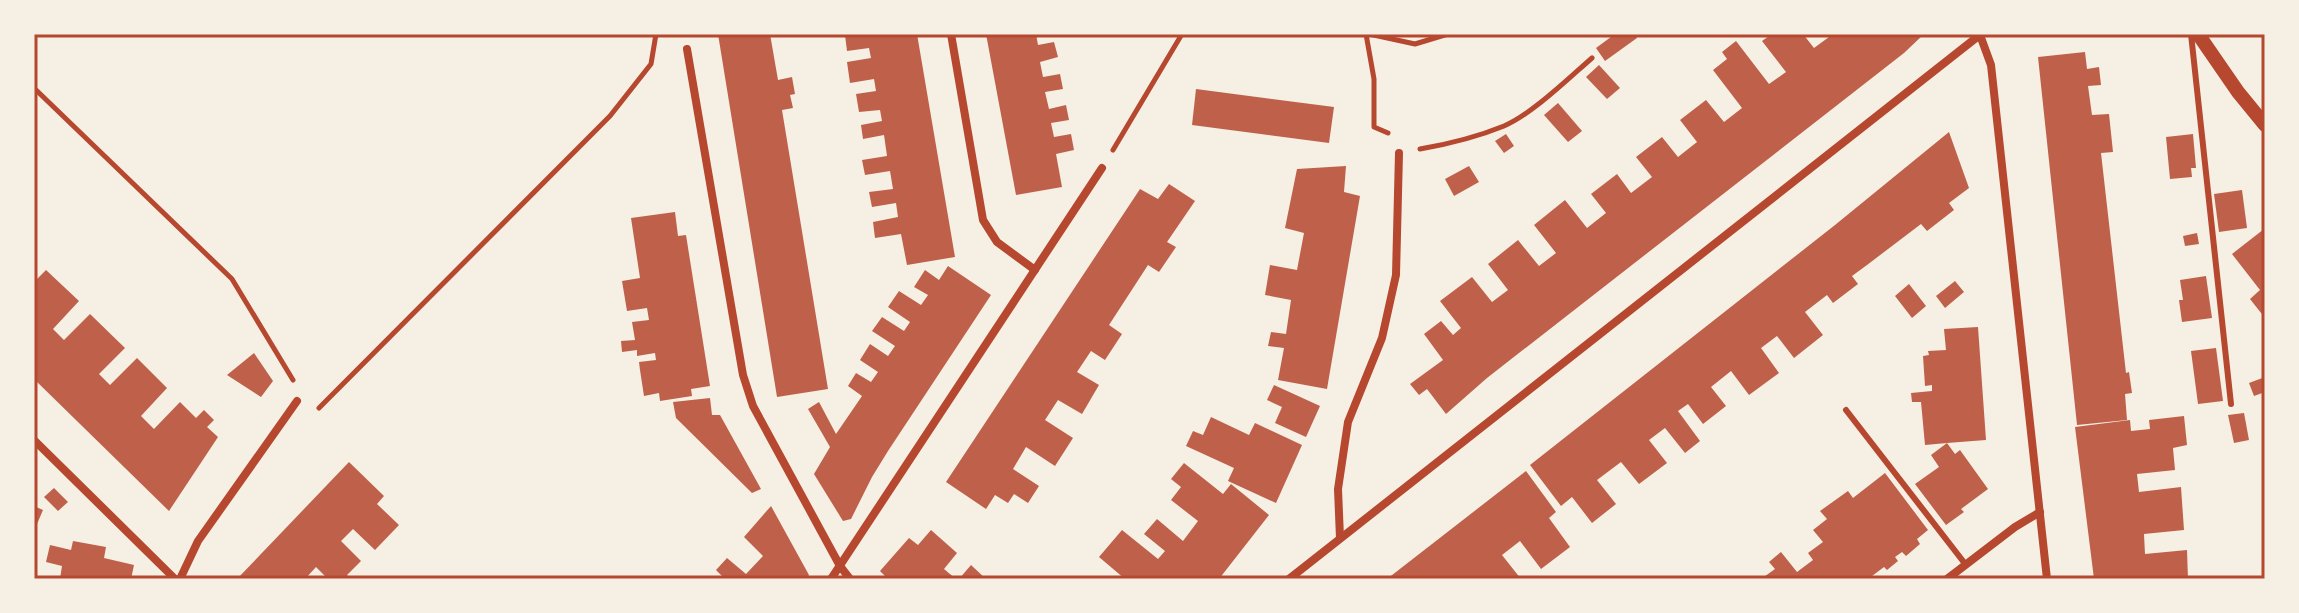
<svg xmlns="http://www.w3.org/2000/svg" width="2299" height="613" font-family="Lora,serif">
<rect width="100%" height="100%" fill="#f6efe4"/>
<g fill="#bf614a">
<polygon points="718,34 770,34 778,80 792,77 795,94 790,95 793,108 782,110 828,389 777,397"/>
<polygon points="853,34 917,34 955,257 907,265 901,234 875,238 873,222 898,217 896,203 872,207 869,192 893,189 890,171 865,175 862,160 887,156 884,135 863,139 861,125 882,121 880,110 859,112 856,94 876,91 874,79 850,83 847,62 871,58 869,48 847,51 845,35"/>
<polygon points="986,34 1036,34 1038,45 1054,42 1058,57 1040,62 1043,77 1060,74 1063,89 1045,92 1049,109 1066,105 1069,120 1051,123 1054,137 1071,134 1074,150 1056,154 1062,187 1016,195"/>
<polygon points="1615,34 1635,34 1637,38 1605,61 1596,48"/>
<polygon points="1772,34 1803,34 1814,48 1829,37 1827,34 1924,34 1904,53 1487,378 1446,414 1427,389 1419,395 1410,384 1443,360 1424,334 1441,321 1453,335 1461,328 1440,301 1472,277 1492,302 1508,290 1488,264 1518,240 1539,266 1556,253 1534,225 1565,200 1587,228 1606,213 1591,194 1617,174 1631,193 1652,177 1636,157 1662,137 1678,157 1697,142 1680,120 1706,100 1724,122 1742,108 1713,70 1727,59 1722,52 1736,41 1769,84 1786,72 1762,41"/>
<polygon points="2085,52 2087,69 2099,67 2101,85 2088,86 2092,115 2109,114 2113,152 2101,153 2126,373 2129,372 2132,393 2125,394 2127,420 2077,425 2038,57"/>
<polygon points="1599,65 1620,88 1607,99 1586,77"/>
<polygon points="1196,89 1334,107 1329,143 1192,125"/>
<polygon points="1558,103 1582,131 1568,142 1544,115"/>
<polygon points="1949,132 1969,188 1949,203 1954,210 1927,231 1921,224 1867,265 1852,276 1858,284 1833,303 1827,295 1805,312 1823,335 1794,358 1777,336 1761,348 1779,373 1749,395 1731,371 1711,387 1726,406 1703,424 1688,404 1678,411 1700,441 1685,453 1665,428 1649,440 1667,463 1639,484 1621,462 1597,480 1616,504 1592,523 1572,497 1561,506 1530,465 1835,225"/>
<polygon points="1506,134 1514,146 1504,153 1495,141"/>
<polygon points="2193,134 2196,168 2191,168 2192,177 2170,179 2166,137"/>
<polygon points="1346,166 1344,192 1360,196 1327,389 1278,380 1284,348 1268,346 1271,332 1286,334 1291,300 1265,295 1270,265 1297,270 1304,233 1285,228 1297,169"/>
<polygon points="1469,166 1479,182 1454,196 1445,179"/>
<polygon points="1169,184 1195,201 1167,242 1176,247 1159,272 1148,265 1109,325 1122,334 1105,360 1091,351 1077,372 1099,385 1082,414 1058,400 1045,420 1073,438 1055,466 1026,447 1013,469 1039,486 1028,503 1014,494 1008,503 995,495 986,509 946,482 1140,189 1158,199"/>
<polygon points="2242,190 2247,228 2219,232 2214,194"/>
<polygon points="675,212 678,236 686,235 710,386 691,389 692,396 660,401 659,393 644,396 640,370 639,362 656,360 655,353 637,356 637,350 622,352 621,341 635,340 632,322 649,320 647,308 627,311 622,281 640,278 631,218"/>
<polygon points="2264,229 2265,230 2265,318 2250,299 2260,290 2232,254"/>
<polygon points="2197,233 2199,244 2185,246 2183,236"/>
<polygon points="948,266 991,295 888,451 872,477 851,519 843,521 814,474 830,447 808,409 819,402 836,434 862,396 848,386 856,373 871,382 878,372 860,360 870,344 888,356 895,346 872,331 882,317 904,331 910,322 888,307 899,291 921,305 928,295 914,287 925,270 939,280"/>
<polygon points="46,270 79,301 53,329 64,340 90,314 125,348 99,374 110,385 137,358 167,388 141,416 154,429 180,402 196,418 204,410 214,420 207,427 218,437 169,511 34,379 34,282"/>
<polygon points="2206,276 2212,318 2182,322 2179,300 2183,300 2180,280"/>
<polygon points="1955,281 1964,292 1945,308 1936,296"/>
<polygon points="1909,284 1926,306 1912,318 1895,296"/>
<polygon points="1978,327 1986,440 1947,443 1955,454 1960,450 1988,489 1961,509 1964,512 1946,525 1915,484 1939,467 1931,455 1947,443 1925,445 1921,402 1912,402 1911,393 1932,391 1932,385 1925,386 1923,356 1929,355 1928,351 1946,350 1944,329"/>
<polygon points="2216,348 2223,401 2198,404 2191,351"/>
<polygon points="254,353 273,381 261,397 227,375"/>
<polygon points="2265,377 2265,392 2254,396 2249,383"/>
<polygon points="1274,385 1320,406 1306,437 1275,423 1282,407 1267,400"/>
<polygon points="710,398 712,415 720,415 761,489 752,493 676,418 673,402"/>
<polygon points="2244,413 2249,440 2234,443 2228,415"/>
<polygon points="2184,416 2187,445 2173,448 2175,470 2137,474 2139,492 2181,487 2184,530 2144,534 2145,554 2187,550 2188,579 2094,579 2075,427 2130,420 2131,431 2150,429 2149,420"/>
<polygon points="1211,417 1249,435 1255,423 1302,445 1276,503 1228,481 1234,468 1186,446 1193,431 1203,435"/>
<polygon points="349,462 384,496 377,504 399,525 375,550 353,529 341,541 361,561 347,575 351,579 328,579 316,567 305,579 237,579"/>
<polygon points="1184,463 1223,494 1231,484 1269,515 1219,579 1205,577 1204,579 1125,579 1099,557 1122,530 1158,559 1165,551 1144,534 1157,519 1183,541 1198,521 1171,500 1181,487 1171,479"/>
<polygon points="1526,471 1556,512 1549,518 1570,547 1541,569 1520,541 1502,555 1521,579 1387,579"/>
<polygon points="1885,473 1928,530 1917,539 1920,544 1906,556 1902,552 1895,557 1898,561 1887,570 1884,567 1868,579 1761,579 1775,569 1769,562 1781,552 1797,572 1813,560 1808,553 1823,542 1813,530 1827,519 1820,511 1848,491 1853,498"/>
<polygon points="54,488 68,502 58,511 44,497"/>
<polygon points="34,506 43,510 34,531"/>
<polygon points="771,506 809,575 806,579 725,579 716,570 727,558 746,574 763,556 744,537"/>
<polygon points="931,530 957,553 944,569 956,579 888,579 880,571 909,538 918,545"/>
<polygon points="73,541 106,547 104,558 134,565 131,579 60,579 62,566 46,562 50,545 71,550"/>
<polygon points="971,565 986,579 959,579"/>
</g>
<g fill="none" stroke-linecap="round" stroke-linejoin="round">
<g stroke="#b5482f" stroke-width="5">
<polyline points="1366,34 1374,79 1374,127 1388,133"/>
<polyline points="1369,34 1415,44 1448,34"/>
<polyline points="34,88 232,279 293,380"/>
<path d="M1420,149C1449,144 1477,137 1504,126C1532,114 1569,78 1592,58"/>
<polyline points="1113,150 1182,34"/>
<polyline points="319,408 610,116 651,64 656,34"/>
</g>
<g stroke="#b5482f" stroke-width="6">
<polyline points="2191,34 2231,404"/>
<polyline points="1846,410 1966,565"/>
</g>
<g stroke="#b5482f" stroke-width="8">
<polyline points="951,34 983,220 997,242 1035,270"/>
<polyline points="1980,35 1991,65 2047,579"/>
<polyline points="687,49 743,375 753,406 840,566 850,579"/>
<polyline points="34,440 175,579"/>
<polyline points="1340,538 1338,489 1348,422 1382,338 1396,275 1399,153"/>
<polyline points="180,579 198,541 297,401"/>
<polyline points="831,579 1102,168"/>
<polyline points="1289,579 1981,34"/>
<polyline points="1947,579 2015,527 2040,512"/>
</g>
<polyline stroke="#b5482f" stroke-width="14" points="2198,34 2238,92 2265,125"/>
</g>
<rect width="2299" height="613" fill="none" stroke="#f6efe4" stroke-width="72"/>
<rect x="36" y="36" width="2227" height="541" fill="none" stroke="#b5482f" stroke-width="3"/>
</svg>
